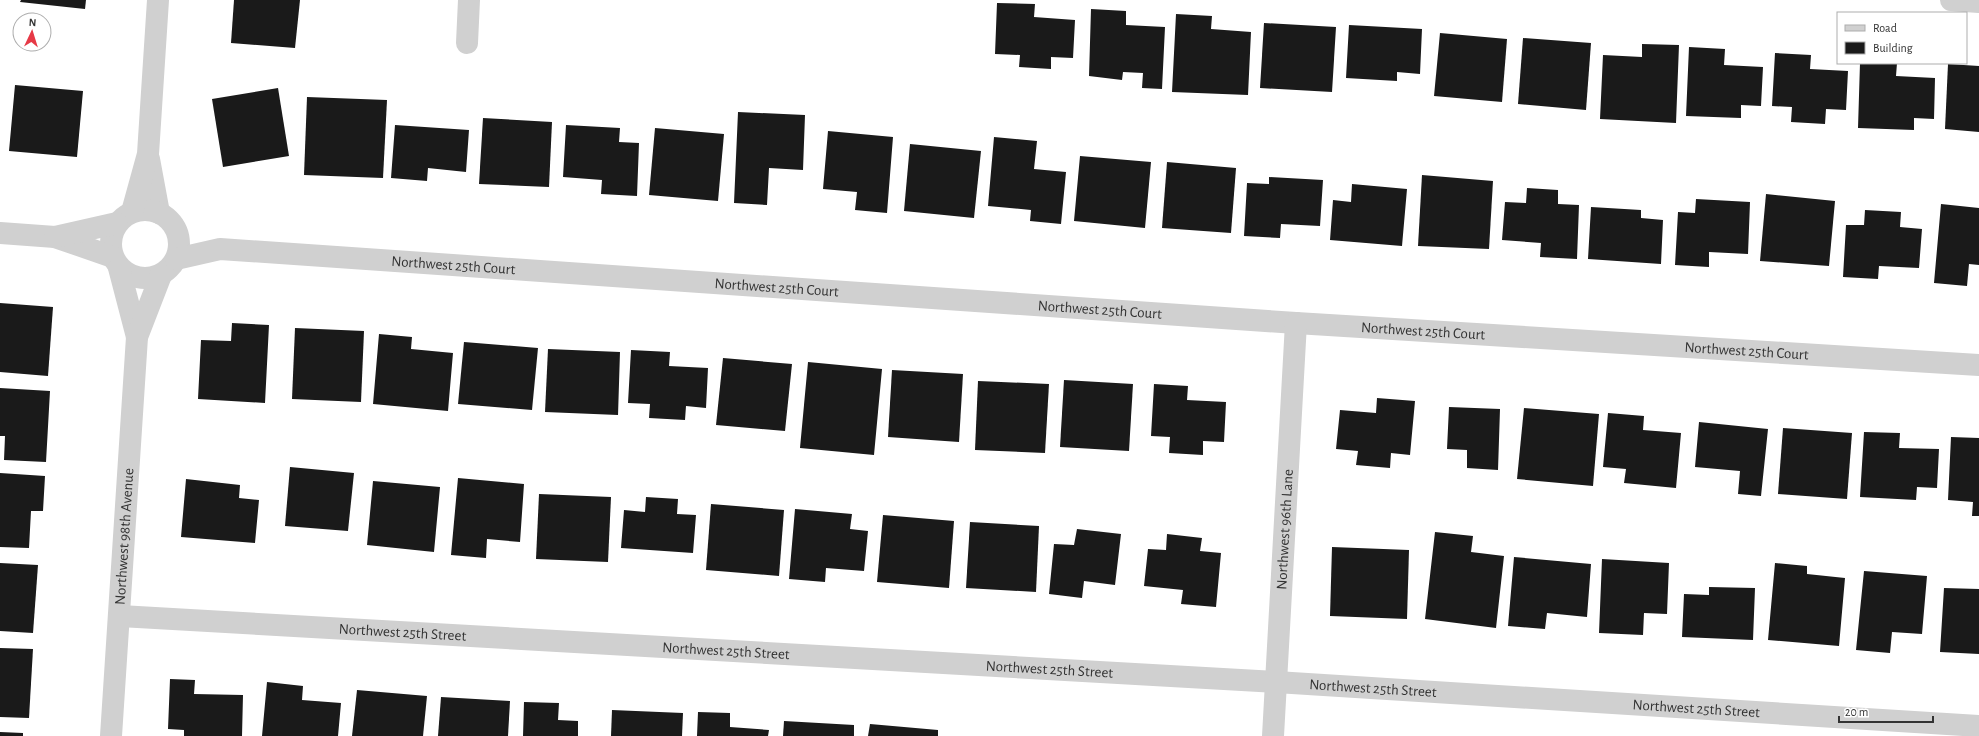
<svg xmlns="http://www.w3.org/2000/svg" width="1979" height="736" font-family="'Alegreya Sans',sans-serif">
<rect width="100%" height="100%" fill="#fff"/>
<g fill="#1a1a1a">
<polygon points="21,0 86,0 85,9 20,2"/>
<polygon points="234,0 300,0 295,48 231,43"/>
<polygon points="997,3 1035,4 1034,17 1075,20 1073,58 1051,57 1051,69 1019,67 1020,55 995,54"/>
<polygon points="1091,9 1126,11 1126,25 1165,27 1162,89 1142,88 1143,73 1123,72 1122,80 1089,76"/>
<polygon points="1176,14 1212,16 1211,29 1251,32 1248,95 1172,92"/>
<polygon points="1264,23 1336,27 1332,92 1260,88"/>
<polygon points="1349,25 1422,29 1420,74 1397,72 1397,81 1346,78"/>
<polygon points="1440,33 1507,39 1502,102 1434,96"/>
<polygon points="1523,38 1591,43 1586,110 1518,104"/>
<polygon points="1642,44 1679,45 1676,123 1600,119 1603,55 1642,57"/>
<polygon points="1689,47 1725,49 1724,65 1763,67 1761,106 1741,105 1741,118 1686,116"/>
<polygon points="1775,53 1811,55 1810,69 1848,71 1846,110 1826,109 1825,124 1791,122 1792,107 1772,106"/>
<polygon points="1860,63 1897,63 1896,76 1935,78 1934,119 1914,118 1914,130 1858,128"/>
<polygon points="1948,64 1979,66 1979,132 1945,129"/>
<polygon points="15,85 83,91 77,157 9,151"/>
<polygon points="278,88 289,156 223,167 212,99"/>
<polygon points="307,97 387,100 383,178 304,175"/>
<polygon points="738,112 805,115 803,170 769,168 767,205 734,203"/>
<polygon points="483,118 552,122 549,187 479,184"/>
<polygon points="395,125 469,130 466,172 428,168 427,181 391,178"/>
<polygon points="566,125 620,128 619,142 639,143 637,196 601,194 602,180 563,177"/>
<polygon points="655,128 724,134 718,201 649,195"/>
<polygon points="828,131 893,137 887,213 855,210 857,192 823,189"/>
<polygon points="994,137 1037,141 1034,169 1066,172 1061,224 1030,221 1031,210 988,206"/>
<polygon points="910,144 981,151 974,218 904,211"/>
<polygon points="1080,156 1151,162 1145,228 1074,221"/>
<polygon points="1167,162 1236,168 1231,233 1162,228"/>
<polygon points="1422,175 1493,181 1489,249 1418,246"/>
<polygon points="1269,177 1323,180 1320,226 1281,224 1280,238 1244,236 1247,183 1269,184"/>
<polygon points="1352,184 1407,189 1402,246 1330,240 1333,200 1351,202"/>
<polygon points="1527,188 1558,190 1558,204 1579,205 1577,259 1540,257 1541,243 1502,240 1505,202 1526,203"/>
<polygon points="1766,194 1835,201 1829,266 1760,261"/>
<polygon points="1696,199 1750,202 1748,254 1709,252 1709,267 1675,265 1678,212 1695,213"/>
<polygon points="1941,204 1979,208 1979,265 1969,264 1967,286 1934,283"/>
<polygon points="1591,207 1641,210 1641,218 1663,220 1661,264 1588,259"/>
<polygon points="1865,210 1901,212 1900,227 1922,229 1919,268 1879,266 1878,279 1843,277 1846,225 1864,225"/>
<polygon points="0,303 53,307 48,376 0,372"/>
<polygon points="232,323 269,325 265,403 198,399 201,340 231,341"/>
<polygon points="295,328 364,331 361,402 292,399"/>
<polygon points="379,334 412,337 411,349 453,353 448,411 373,404"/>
<polygon points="464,342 538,348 532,410 458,404"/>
<polygon points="548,349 620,352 618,415 545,412"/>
<polygon points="631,350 670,352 669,366 708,368 706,408 686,406 685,420 649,418 650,404 628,403"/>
<polygon points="723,358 792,364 785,431 716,425"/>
<polygon points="808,362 882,369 874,455 800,448"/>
<polygon points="892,370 963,374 959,442 888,437"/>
<polygon points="1064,380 1133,384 1129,451 1060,447"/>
<polygon points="978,381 1049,384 1045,453 975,450"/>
<polygon points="1154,384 1188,386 1187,400 1226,402 1224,442 1203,441 1203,455 1169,453 1170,437 1151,436"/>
<polygon points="0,388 50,391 46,462 4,460 5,436 0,436"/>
<polygon points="1377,398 1415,401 1410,455 1391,453 1390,468 1356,465 1358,451 1336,449 1340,410 1376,413"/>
<polygon points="1449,407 1500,409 1498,470 1467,468 1467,450 1447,449"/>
<polygon points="1524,408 1599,414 1593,486 1517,479"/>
<polygon points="1608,413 1644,416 1643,430 1681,433 1676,488 1624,483 1626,469 1603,467"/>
<polygon points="1699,422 1768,429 1761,496 1738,494 1740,471 1695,467"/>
<polygon points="1783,428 1852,433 1847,499 1778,494"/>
<polygon points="1864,432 1900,433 1899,448 1939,449 1937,488 1917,487 1916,500 1860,497"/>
<polygon points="1951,437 1979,438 1979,516 1972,516 1973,502 1948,500"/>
<polygon points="290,467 354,473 348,531 285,526"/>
<polygon points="0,473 45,476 43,511 31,511 29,548 0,547"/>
<polygon points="458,478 524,484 520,542 487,539 486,558 451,555"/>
<polygon points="186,479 240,485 239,498 259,500 255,543 181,537"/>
<polygon points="373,481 440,487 434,552 367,545"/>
<polygon points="539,494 611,497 608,562 536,559"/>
<polygon points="646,497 678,499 677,514 696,515 693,553 621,548 624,510 645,512"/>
<polygon points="711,504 784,510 779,576 706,570"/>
<polygon points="795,509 852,514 850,529 868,531 864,571 826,568 825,582 789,579"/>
<polygon points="883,515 954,521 949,588 877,582"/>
<polygon points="970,522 1039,526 1036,592 966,588"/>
<polygon points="1077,529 1121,534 1115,585 1084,581 1082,598 1049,594 1054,544 1074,545"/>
<polygon points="1435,532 1473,536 1471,552 1504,556 1496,628 1425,619"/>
<polygon points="1167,534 1202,538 1200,551 1221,553 1216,607 1181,604 1183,590 1144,586 1148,549 1166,550"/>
<polygon points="1332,547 1409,550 1407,619 1330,616"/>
<polygon points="1514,557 1591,564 1587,617 1547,613 1545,629 1508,626"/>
<polygon points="1602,559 1669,563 1667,614 1644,613 1643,635 1599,633"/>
<polygon points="0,563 38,565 33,633 0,631"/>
<polygon points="1775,563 1807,566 1807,574 1845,578 1839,646 1768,640"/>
<polygon points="1864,571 1927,576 1922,634 1892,632 1890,653 1856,650"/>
<polygon points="1709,587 1755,588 1753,640 1682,637 1684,594 1709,595"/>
<polygon points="1944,588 1979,589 1979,654 1940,652"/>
<polygon points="0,648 33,649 29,718 0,717"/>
<polygon points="170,679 195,680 194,694 243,695 242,736 184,736 184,730 168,729"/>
<polygon points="267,682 303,686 302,700 341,703 338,736 262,736"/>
<polygon points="357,690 427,696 423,736 352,736"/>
<polygon points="441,697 510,701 508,736 438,736"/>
<polygon points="524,702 559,703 558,720 578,721 578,736 523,736"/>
<polygon points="612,710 683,713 682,736 611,736"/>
<polygon points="698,712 730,713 730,727 769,730 768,736 697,736"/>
<polygon points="784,721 854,725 854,736 783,736"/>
<polygon points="870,724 938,730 938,736 868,736"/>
<polygon points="0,732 23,733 23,736 0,736"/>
</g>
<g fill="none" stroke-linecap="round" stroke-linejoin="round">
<g stroke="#d0d0d0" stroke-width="22">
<polyline points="1951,0 1979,2"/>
<polyline points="467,43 469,0"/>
<polyline points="149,159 159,213"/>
<circle cx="145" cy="244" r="34"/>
<polyline points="132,212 148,154 158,0"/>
<polyline points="0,233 55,237 113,257"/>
<polyline points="55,237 117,223"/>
<path id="s1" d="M176,259L220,249L1296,323L1979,365"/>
<polyline points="119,268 137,337"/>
<path id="s2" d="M120,616L1276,682L1979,726"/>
<path id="s3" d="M111,736L137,337L161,275"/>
<path id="s4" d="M1273,736L1296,323"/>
</g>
</g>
<g text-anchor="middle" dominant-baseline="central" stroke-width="4" stroke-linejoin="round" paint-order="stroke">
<g font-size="15" fill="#333" stroke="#fff">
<text stroke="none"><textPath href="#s1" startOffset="279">Northwest 25th Court</textPath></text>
<text stroke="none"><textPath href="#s1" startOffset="603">Northwest 25th Court</textPath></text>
<text stroke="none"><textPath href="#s1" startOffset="927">Northwest 25th Court</textPath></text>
<text stroke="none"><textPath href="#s1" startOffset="1251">Northwest 25th Court</textPath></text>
<text stroke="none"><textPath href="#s1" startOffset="1575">Northwest 25th Court</textPath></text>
<text stroke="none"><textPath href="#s4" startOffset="207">Northwest 96th Lane</textPath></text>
<text stroke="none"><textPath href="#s3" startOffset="200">Northwest 98th Avenue</textPath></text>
<text stroke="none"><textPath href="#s2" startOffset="283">Northwest 25th Street</textPath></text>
<text stroke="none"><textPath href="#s2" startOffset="607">Northwest 25th Street</textPath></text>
<text stroke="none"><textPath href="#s2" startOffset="931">Northwest 25th Street</textPath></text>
<text stroke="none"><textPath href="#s2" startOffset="1255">Northwest 25th Street</textPath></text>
<text stroke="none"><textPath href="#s2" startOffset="1579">Northwest 25th Street</textPath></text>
</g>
</g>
<rect x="1837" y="12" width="130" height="52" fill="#ffffff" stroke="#adadad"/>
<rect x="1845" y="25" width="20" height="6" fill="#d0d0d0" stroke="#adadad"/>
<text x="1873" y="32" font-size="12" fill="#333333">Road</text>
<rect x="1845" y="42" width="20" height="12" fill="#1a1a1a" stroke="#adadad"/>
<text x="1873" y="52" font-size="12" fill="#333333">Building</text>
<g transform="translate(32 32) rotate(4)"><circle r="19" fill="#ffffff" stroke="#adadad"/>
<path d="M0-3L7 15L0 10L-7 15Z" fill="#e63946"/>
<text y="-6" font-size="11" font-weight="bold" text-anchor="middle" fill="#333333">N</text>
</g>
<path d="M1839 716v6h94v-6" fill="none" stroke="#333333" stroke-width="2"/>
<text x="1845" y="716" font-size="12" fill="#333333" stroke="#ffffff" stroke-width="3" paint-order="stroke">20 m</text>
</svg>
